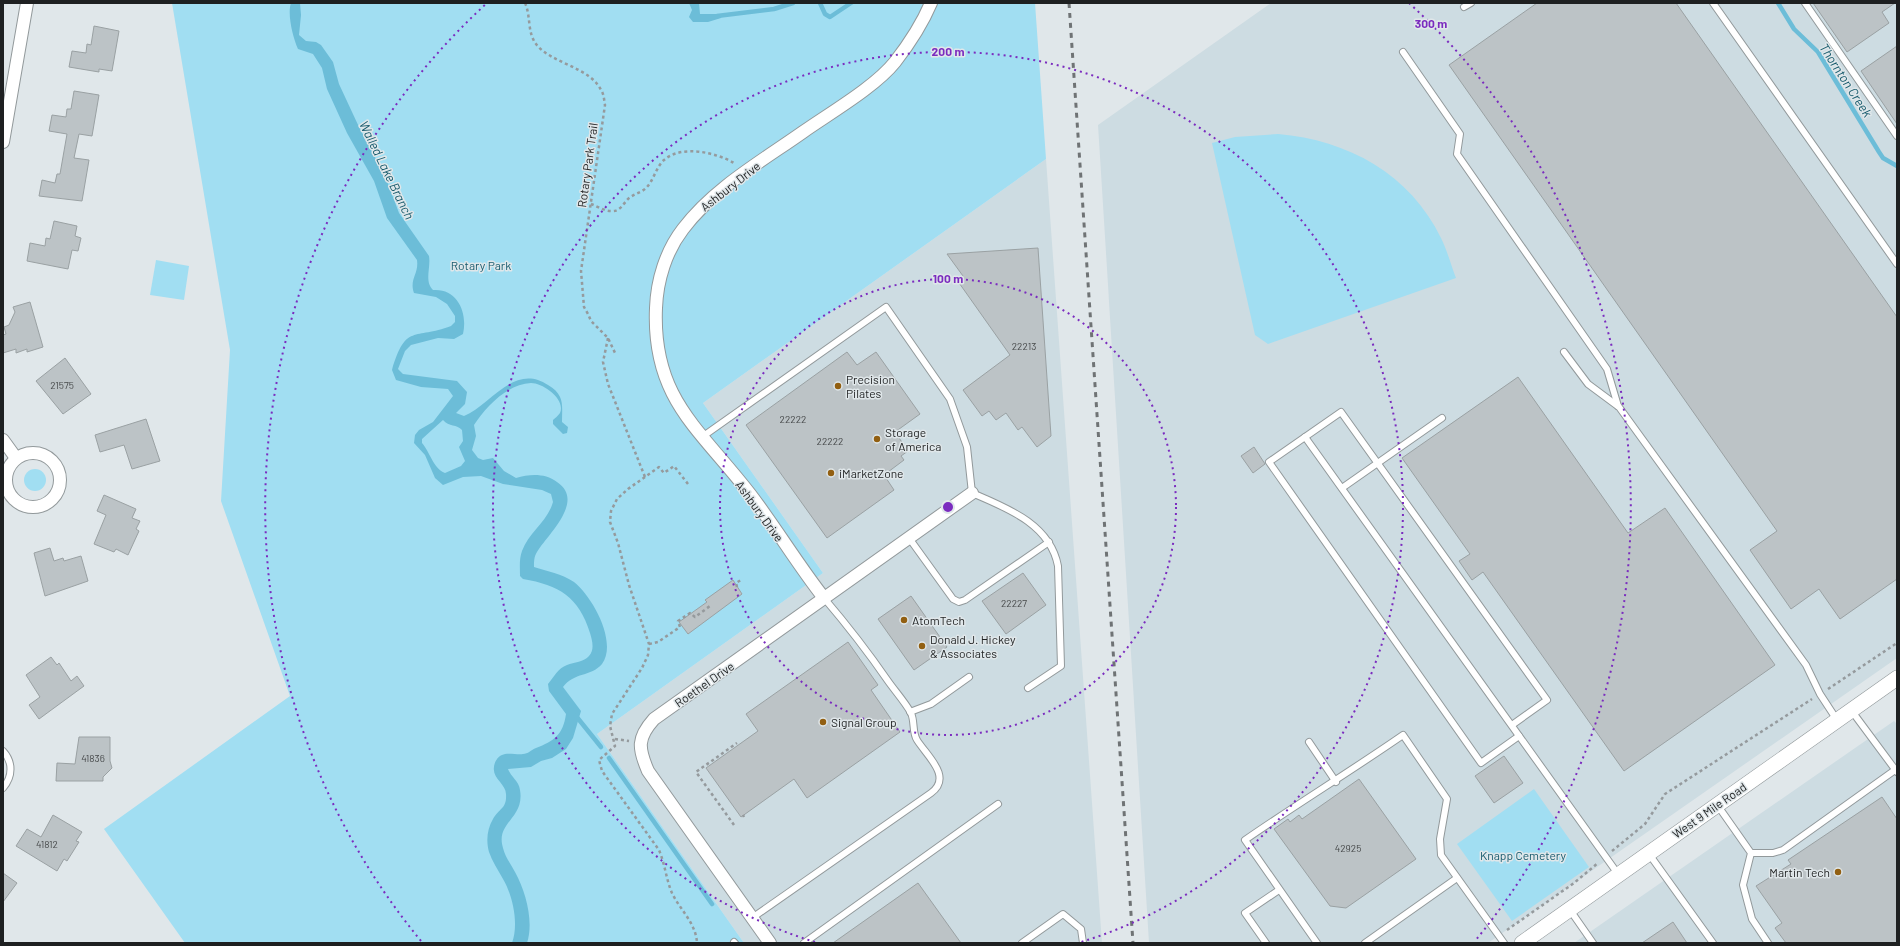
<svg xmlns="http://www.w3.org/2000/svg" width="1900" height="946" font-family="Barlow,sans-serif">
<rect width="100%" height="100%" fill="#e0e7ea"/>
<g fill="#cddce2">
<polygon points="1271,3 1897,3 1897,658 1488,943 1149,943 1098,125"/>
<polygon points="1046,159 1102,943 744,943 597,734 823,573 703,403"/>
<polygon points="1894,721 1897,724 1897,943 1574,943"/>
</g>
<g fill="#a1def2">
<polygon points="172,3 1035,3 1046,159 703,403 823,573 597,734 744,943 185,943 104,829 290,696 221,501 230,350"/>
<path d="M1278,134C1348,140 1410,174 1441,238C1447,250 1451,265 1456,278L1268,344L1255,335L1212,143L1235,137Z"/>
<polygon points="156,260 189,266 184,300 150,295"/>
<circle cx="35" cy="480" r="11"/>
<polygon points="1534,789 1589,867 1512,921 1457,844"/>
</g>
<g fill="#6cbdd8" fill-rule="evenodd">
<path d="M291,3H300L301,15L299,35L306,41L316,42L321,45L333,62L339,84L359,127L385,176L399,213L429,256C431,268 424,281 433,290C457,288 468,312 463,334L454,339L438,338L411,345L405,351L398,369L403,374L457,381L467,392L465,404L456,413L464,416C490,406 514,362 548,385C565,395 562,405 562,422L568,427L567,433L563,434L553,424V420C555,418 558,416 560,413C566,399 543,383 531,383C507,384 486,407 474,425L476,436L472,450L478,458L483,460L493,458L504,471L516,478C530,474 545,473 557,482C586,501 547,535 537,552C534,557 534,561 534,567C547,571 562,574 574,582C592,596 618,642 602,664C591,677 574,672 563,687L581,711L573,738L566,749L552,758L541,761L531,767L508,769C511,777 519,781 520,790C525,819 495,822 503,848C505,857 511,864 515,872C526,892 534,922 527,943H512C519,924 513,896 503,879C498,870 492,861 489,852C486,841 487,829 493,819C499,808 507,809 506,794C506,784 492,778 494,767C494,763 498,756 502,755C507,752 517,755 523,754C528,754 531,750 536,748C554,741 563,735 566,714L549,691L548,684C554,677 558,668 567,665C574,662 584,662 589,656C595,649 592,640 590,633C579,597 559,585 523,579L520,576C520,568 519,559 522,551C529,532 548,521 553,502L551,494L542,490L503,484L481,476L463,477L443,485L435,478L425,455L414,443L415,435L419,430L433,422L453,396L448,389L421,387L396,380L392,370C406,323 414,340 451,326L455,322V316L447,304L436,297L414,293C409,279 419,274 417,260L387,218L374,181L347,133L327,89L322,68L313,54L298,49C293,38 287,14 291,3ZM443,420C449,427 457,424 462,430L463,441L459,447L465,461L461,466L445,473C433,468 430,452 422,443V439Z"/>
<polygon points="689,3 699,3 700,14 722,14 721,18 708,22 693,22 689,17 692,10"/>
</g>
<g fill="none" stroke-linecap="round" stroke-linejoin="round">
<g stroke="#6cbdd8" stroke-width="4.5">
<polyline points="820,3 825,14 830,17 851,3"/>
<polyline points="1778,3 1794,29 1818,52 1879,152 1883,158 1897,166"/>
<polyline points="717,16 774,9 793,3"/>
<polyline points="576,716 601,747"/>
<polyline points="609,758 712,904"/>
</g>
</g>
<g fill="#bcc3c6" stroke="#9aa1a3">
<polygon points="1537,3 1676,3 1897,317 1897,579 1840,619 1819,589 1791,609 1750,550 1777,531 1449,65"/>
<polygon points="1813,3 1895,3 1882,12 1889,23 1847,52"/>
<polygon points="94,26 119,31 112,71 99,69 99,72 69,67 72,51 86,53 87,44 91,45"/>
<polygon points="1897,46 1897,124 1861,71"/>
<polygon points="74,91 99,95 92,136 79,134 74,158 89,160 82,201 39,196 42,180 55,183 57,174 60,174 67,134 49,131 52,115 66,117 67,109 71,109"/>
<polygon points="54,221 77,226 75,236 81,238 78,251 72,250 68,269 27,261 30,243 45,246 46,238 50,239"/>
<polygon points="1038,248 1051,436 1037,447 1022,427 1018,430 1006,413 996,420 989,411 982,416 963,390 1010,355 957,280 963,276 947,254"/>
<polygon points="30,302 43,347 27,352 27,349 16,353 16,349 3,353 3,335 6,334 4,327 9,325 15,312 13,307"/>
<polygon points="847,352 857,365 876,352 920,414 895,432 908,451 901,456 904,460 884,475 894,490 827,538 746,425"/>
<polygon points="65,358 91,394 63,414 36,381"/>
<polygon points="1518,377 1628,533 1665,508 1775,665 1624,771 1483,572 1472,580 1459,561 1470,554 1402,458"/>
<polygon points="146,419 160,461 132,469 124,445 100,452 95,435"/>
<polygon points="1254,447 1265,464 1253,473 1241,456"/>
<polygon points="104,495 136,509 132,518 140,521 136,529 139,531 128,555 116,549 114,552 94,544 106,515 97,511"/>
<polygon points="50,548 54,561 63,558 64,561 81,556 88,581 45,596 34,553"/>
<polygon points="1023,573 1046,605 1006,634 982,601"/>
<polygon points="733,580 742,594 688,634 679,622 707,602 705,600"/>
<polygon points="911,596 947,647 914,670 878,619"/>
<polygon points="848,642 878,685 871,690 900,732 807,798 794,779 741,817 706,768 758,731 746,714"/>
<polygon points="51,657 57,665 59,663 71,681 77,676 84,686 39,719 29,705 40,697 26,675"/>
<polygon points="79,737 110,737 110,761 112,768 103,777 103,781 56,781 57,763 75,764"/>
<polygon points="1504,756 1523,783 1494,803 1475,776"/>
<polygon points="1359,779 1416,859 1346,908 1330,906 1274,829 1288,819 1290,822 1299,815 1302,819"/>
<polygon points="1882,797 1897,819 1897,943 1786,943 1775,928 1782,923 1756,886 1791,864 1788,860"/>
<polygon points="53,815 82,832 76,841 79,842 67,861 64,859 57,871 16,846 27,829 41,837"/>
<polygon points="3,873 17,883 3,902"/>
<polygon points="918,883 961,943 833,943"/>
<polygon points="1673,922 1687,943 1642,943"/>
</g>
<g fill="none" stroke-linecap="round" stroke-linejoin="round">
<g stroke="#92999b" stroke-width="8">
<g id="service">
<polyline points="1713,3 1897,264"/>
<polyline points="1805,3 1897,136"/>
<polyline points="1464,7 1471,3"/>
<polyline points="1403,52 1460,134 1457,154 1607,369 1618,406"/>
<polyline points="1564,352 1588,384 1619,407 1806,665 1820,694 1837,720"/>
<path d="M702,437L886,307L950,399L967,447L972,493C1007,508 1050,524 1058,566L1061,666L1028,688"/>
<polyline points="1305,437 1618,874"/>
<polyline points="1342,488 1442,418"/>
<polyline points="909,538 953,599 959,602 965,600 1049,542"/>
<polyline points="1851,710 1897,772"/>
<polyline points="910,712 931,704 969,677"/>
<polyline points="1512,725 1547,700 1341,412 1269,462 1481,763 1519,736"/>
<polyline points="1309,742 1336,782"/>
<path d="M3,751C13,762 13,776 3,788"/>
<polyline points="1718,806 1751,853 1743,885 1752,919 1768,943"/>
<polyline points="1751,853 1773,853 1783,850 1895,770"/>
<polyline points="1649,854 1713,943"/>
<polyline points="1570,910 1593,943"/>
<path d="M752,918L931,793C953,777 927,756 917,740C912,732 915,722 911,713C905,702 895,691 888,681C868,652 847,625 824,598"/>
<polyline points="734,942 735,943"/>
<polyline points="804,943 998,804"/>
<polyline points="1022,943 1063,914 1081,929 1083,943"/>
<polyline points="1266,943 1245,913 1279,890"/>
<path d="M1317,943L1245,840C1297,804 1351,771 1403,735L1447,799L1440,839L1441,855L1504,943"/>
<polyline points="1365,943 1457,878"/>
</g>
</g>
<g stroke="#92999b" stroke-width="14">
<g id="minor">
<polyline points="3,142 27,3"/>
<polyline points="3,440 16,458"/>
<circle cx="33" cy="480" r="27"/>
<path d="M824,598C798,565 776,528 750,494C700,429 652,399 656,308C657,280 666,251 683,229C714,188 762,161 803,132C830,113 875,87 895,62C909,44 922,24 931,3"/>
<path d="M770,943L648,771C638,748 637,738 654,719L972,493"/>
</g>
</g>
<g stroke="#92999b" stroke-width="16">
<polyline id="tertiary" points="1522,943 1897,678"/>
</g>
<g stroke="#959a9d" stroke-width="2.5" stroke-dasharray="3 3" stroke-linecap="butt">
<path d="M525,3C531,16 527,32 536,44C550,63 590,67 601,90C604,94 604,100 605,105L581,271L584,307L588,314L591,321L608,338L616,355"/>
<path d="M591,204C597,206 604,211 611,211C620,212 623,204 628,199C633,194 641,193 646,188C654,180 656,167 664,160C682,144 717,153 734,163"/>
<polyline points="608,338 603,362 608,384 645,477"/>
<path d="M688,484L674,466L664,473L659,467L628,489L617,499L611,511L610,522L618,543L629,585L649,644L648,655L642,668L612,714L610,726L615,746L599,760L602,771L659,850C665,864 666,879 672,893C680,910 696,923 697,943"/>
<polyline points="737,587 736,583 741,580"/>
<polyline points="649,644 658,642 680,627 678,621 690,613 695,617 710,606"/>
<polyline points="1828,689 1897,643"/>
<polyline points="615,739 629,741"/>
<polyline points="743,815 744,817"/>
<polyline points="734,825 696,772 737,743"/>
<polyline points="1612,851 1645,824 1665,794 1812,699"/>
<polyline points="1507,930 1574,883 1598,863"/>
</g>
<use href="#service" stroke="#fff" stroke-width="6"/>
<use href="#minor" stroke="#fff" stroke-width="12"/>
<use href="#tertiary" stroke="#fff" stroke-width="15"/>
<polyline stroke="#6f7375" stroke-width="3" stroke-dasharray="5 5" stroke-linecap="butt" points="1069,3 1133,943"/>
</g>
<g fill="none" stroke="#7b2cbf" stroke-width="2" stroke-dasharray="2 4">
<circle cx="948" cy="507" r="228"/>
<path d="M815 942A455 455 0 1 1 1081 942"/>
<path d="M421 941A683 683 0 0 1 487 3M1409 3A683 683 0 0 1 1475 941"/>
</g>
<g fill="#925f11" stroke="#e0e7ea" stroke-width="1.5">
<circle cx="838" cy="386" r="4"/>
<circle cx="877" cy="439" r="4"/>
<circle cx="831" cy="473" r="4"/>
<circle cx="904" cy="620" r="4"/>
<circle cx="922" cy="646" r="4"/>
<circle cx="823" cy="722" r="4"/>
<circle cx="1838" cy="872" r="4"/>
</g>
<g text-anchor="middle" dominant-baseline="central" stroke-width="3" stroke-linejoin="round" paint-order="stroke">
<g font-size="10" fill="#46494a">
<text x="1024" y="346">22213</text>
<text x="62" y="385">21575</text>
<text x="793" y="419">22222</text>
<text x="830" y="441">22222</text>
<text x="1014" y="603">22227</text>
<text x="93" y="758">41836</text>
<text x="47" y="844">41812</text>
<text x="1348" y="848">42925</text>
</g>
<g font-size="12" fill="#1e2021" stroke="#e0e7ea">
<text transform="translate(587 165) rotate(-82)">Rotary Park Trail</text>
<text transform="translate(730 186) rotate(-38)">Ashbury Drive</text>
<text transform="translate(760 511) rotate(54)">Ashbury Drive</text>
<text transform="translate(704 684) rotate(-35)">Roethel Drive</text>
<text transform="translate(1709 810) rotate(-35)">West 9 Mile Road</text>
</g>
<g font-size="12" fill="#185b6e" stroke="#e0e7ea">
<text x="481" y="265">Rotary Park</text>
<text x="1523" y="855">Knapp Cemetery</text>
</g>
<g font-size="12" fill="#1e2021" stroke="#e0e7ea" text-anchor="start">
<text x="846" y="379">Precision<tspan x="846" dy="14">Pilates</tspan></text>
<text x="885" y="432">Storage<tspan x="885" dy="14">of America</tspan></text>
<text x="839" y="473">iMarketZone</text>
<text x="912" y="620">AtomTech</text>
<text x="930" y="639">Donald J. Hickey<tspan x="930" dy="14">&amp; Associates</tspan></text>
<text x="831" y="722">Signal Group</text>
<text x="1830" y="872" text-anchor="end">Martin Tech</text>
</g>
<g font-size="13" font-style="italic" fill="#165a6c" stroke="#e0e7ea">
<text transform="translate(1846 80) rotate(57)">Thornton Creek</text>
<text transform="translate(387 170) rotate(64)">Walled Lake Branch</text>
</g>
</g>
<circle cx="948" cy="507" r="6" fill="#7b2cbf" stroke="#e0e7ea" stroke-width="2"/>
<g font-size="12" text-anchor="middle" font-weight="bold" fill="#7b2cbf" stroke="#e0e7ea" stroke-width="3" stroke-linejoin="round" paint-order="stroke">
<text x="1431" y="28">300 m</text>
<text x="948" y="56">200 m</text>
<text x="948" y="283">100 m</text>
</g>
<rect width="1900" height="946" fill="none" stroke="#1e2021" stroke-width="8"/>
</svg>
